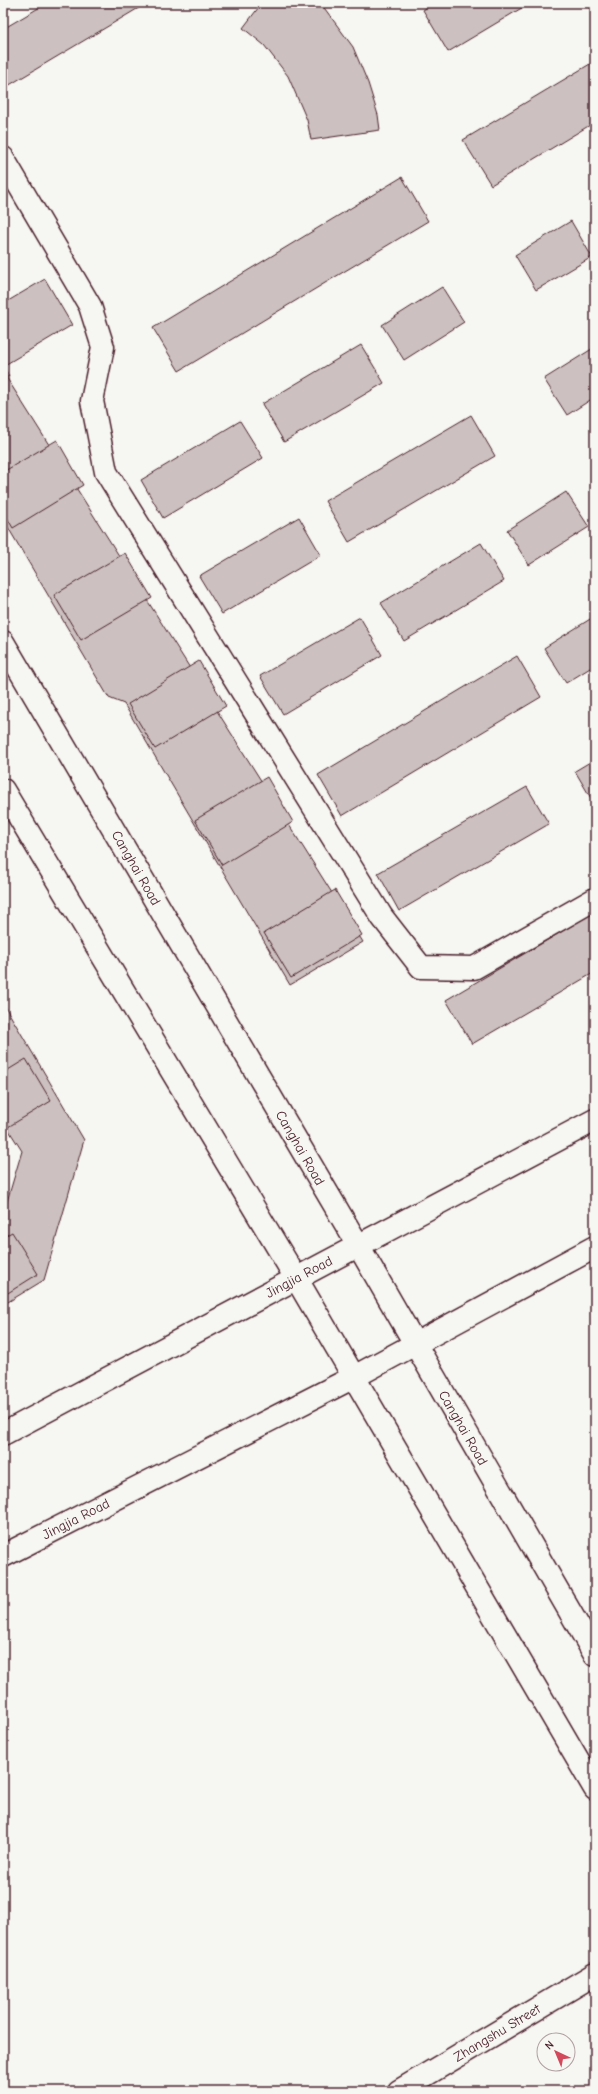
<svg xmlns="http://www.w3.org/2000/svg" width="598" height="2094" font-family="'Comic Neue',sans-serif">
<rect width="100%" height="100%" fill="#f6f6f2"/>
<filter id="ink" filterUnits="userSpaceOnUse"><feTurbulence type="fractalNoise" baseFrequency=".025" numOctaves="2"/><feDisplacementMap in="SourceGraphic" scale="8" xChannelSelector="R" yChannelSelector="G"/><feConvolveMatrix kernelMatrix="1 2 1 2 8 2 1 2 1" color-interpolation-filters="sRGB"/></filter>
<g filter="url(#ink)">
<g fill="#ccc1c0" stroke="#4a1f2b">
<polygon points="47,3 147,3 6,87 3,82 3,29"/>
<polygon points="262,3 320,3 325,9 353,47 368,83 378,115 380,130 311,140 307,120 288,76 264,45 243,28"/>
<polygon points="434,3 530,3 448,52 423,10"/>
<polygon points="595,61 595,122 491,185 463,140"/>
<polygon points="402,177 428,221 179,371 153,328"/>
<polygon points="571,221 592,257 536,290 515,255"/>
<polygon points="45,279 72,325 3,366 9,376 3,380 3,304"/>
<polygon points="442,287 464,322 404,360 382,325"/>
<polygon points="361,345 384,383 284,442 262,404"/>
<polygon points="595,347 595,397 567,415 544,379"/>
<polygon points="3,372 363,942 290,985 124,704 109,698 3,519"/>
<polygon points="471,415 495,456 349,542 325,501"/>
<polygon points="240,421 263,458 163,518 141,480"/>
<polygon points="57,440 83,485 13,528 3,511 3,472"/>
<polygon points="566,492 589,527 529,565 507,530"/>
<polygon points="299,517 321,555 222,614 199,576"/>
<polygon points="481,543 504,581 404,641 381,603"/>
<polygon points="125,553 152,598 81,640 54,595"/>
<polygon points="595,616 595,665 566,683 544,648"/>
<polygon points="360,617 382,655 283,714 260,676"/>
<polygon points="517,656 541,697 342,816 318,775"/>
<polygon points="199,661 226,706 155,749 128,704"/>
<polygon points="595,759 595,805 575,771"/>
<polygon points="267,777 293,822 222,865 195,820"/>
<polygon points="527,787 549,824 399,911 378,873"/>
<polygon points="335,890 362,935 291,978 264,933"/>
<polygon points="595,912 595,972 472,1044 446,1000"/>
<polygon points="3,1003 84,1140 44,1280 3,1305 3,1215 22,1151 3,1121"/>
<polygon points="26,1059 51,1101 3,1130 3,1073"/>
<polygon points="12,1232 38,1274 3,1296 3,1237"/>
</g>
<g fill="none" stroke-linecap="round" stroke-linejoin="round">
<g stroke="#4a1f2b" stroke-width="25">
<g id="minor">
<polyline points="3,158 90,306 103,347 92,401 106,472 382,917 421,967 474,968 595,899"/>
<polyline points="399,2091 595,1974"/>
</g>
</g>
<g stroke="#4a1f2b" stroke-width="25">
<g id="major">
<polyline points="3,642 358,1245 595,1655"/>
<polyline points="3,790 296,1278 595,1789"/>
<polyline points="3,1434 595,1120"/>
<polyline points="3,1556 354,1377 595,1247"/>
</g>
</g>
<use href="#minor" stroke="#f6f6f2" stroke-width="22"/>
<use href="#major" stroke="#f6f6f2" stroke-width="22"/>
</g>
</g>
<g text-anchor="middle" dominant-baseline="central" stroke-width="3.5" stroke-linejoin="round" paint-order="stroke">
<g font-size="14" fill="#4a1f2b" stroke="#f6f6f2">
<text transform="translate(136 868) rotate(60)">Canghai Road</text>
<text transform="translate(300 1148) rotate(60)">Canghai Road</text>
<text transform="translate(299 1277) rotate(-28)">Jingjia Road</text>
<text transform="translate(463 1428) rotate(60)">Canghai Road</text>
<text transform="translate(76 1519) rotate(-27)">Jingjia Road</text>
<text transform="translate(497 2033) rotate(-31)">Zhangshu Street</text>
</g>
</g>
<rect width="598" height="2094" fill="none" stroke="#f6f6f2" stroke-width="16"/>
<rect x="8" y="8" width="582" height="2078" fill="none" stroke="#4a1f2b" stroke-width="1.5" filter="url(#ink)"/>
<g transform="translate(556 2052) rotate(316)"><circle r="19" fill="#f6f6f2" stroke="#b1a0a2"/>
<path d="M0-3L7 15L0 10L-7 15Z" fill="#d1495b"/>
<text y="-6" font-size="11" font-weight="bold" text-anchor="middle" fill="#4a1f2b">N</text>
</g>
</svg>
